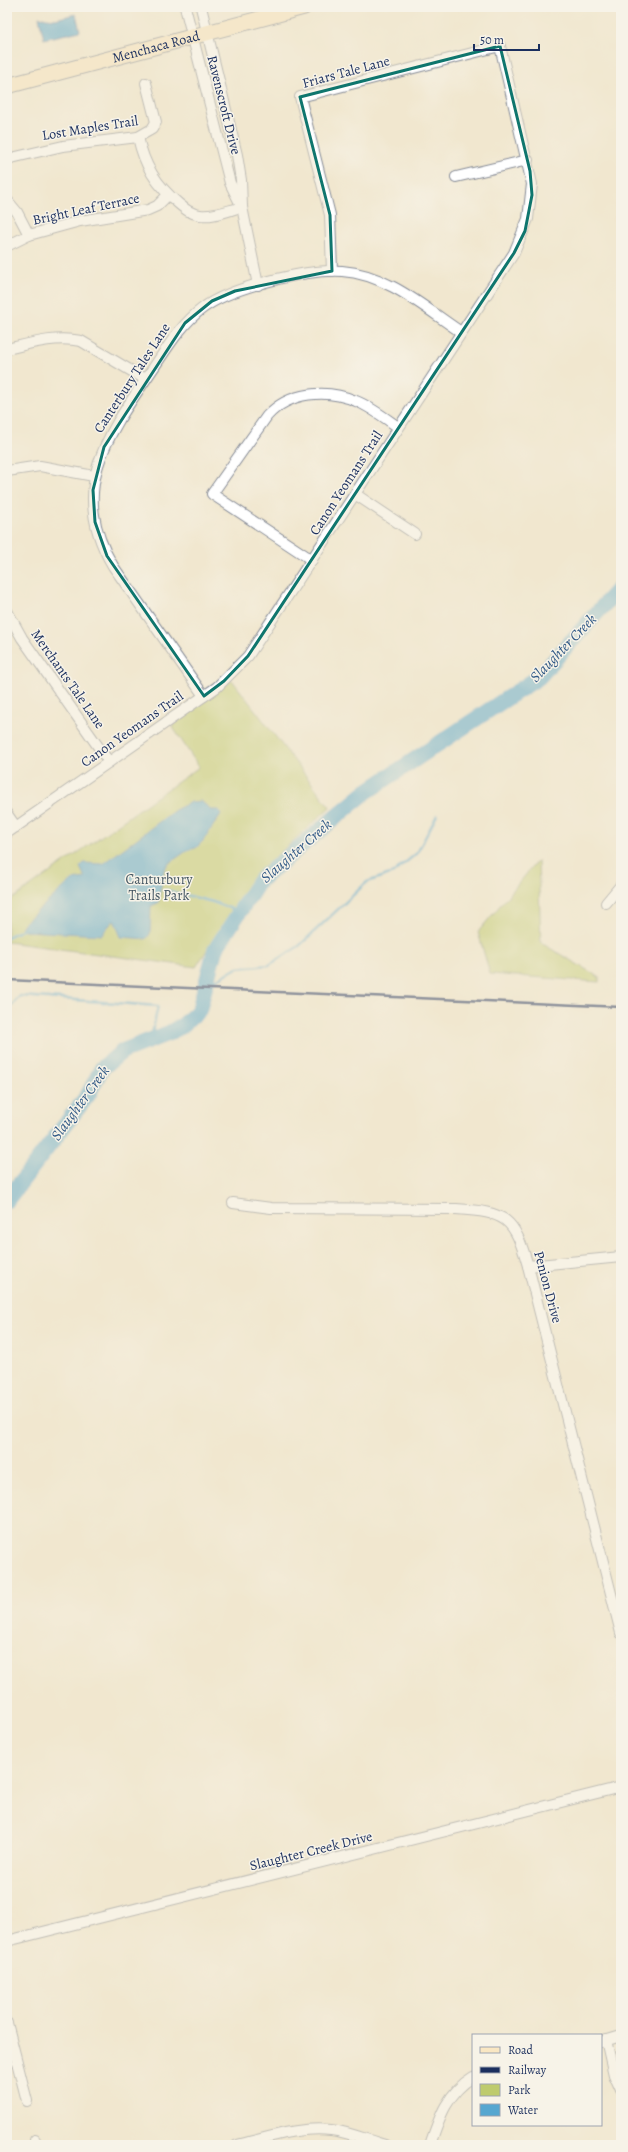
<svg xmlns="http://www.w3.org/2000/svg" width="628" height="2152" font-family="Alegreya,serif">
<rect width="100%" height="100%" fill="#f7f3e8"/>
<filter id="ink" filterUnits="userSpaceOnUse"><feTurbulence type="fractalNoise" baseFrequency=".025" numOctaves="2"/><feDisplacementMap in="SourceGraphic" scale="8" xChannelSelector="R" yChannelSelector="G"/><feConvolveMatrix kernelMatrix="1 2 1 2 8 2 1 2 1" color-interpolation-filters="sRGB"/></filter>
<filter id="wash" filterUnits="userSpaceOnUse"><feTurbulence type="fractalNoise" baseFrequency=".012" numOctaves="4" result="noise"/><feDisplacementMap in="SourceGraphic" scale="16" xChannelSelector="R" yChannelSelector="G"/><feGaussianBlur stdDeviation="0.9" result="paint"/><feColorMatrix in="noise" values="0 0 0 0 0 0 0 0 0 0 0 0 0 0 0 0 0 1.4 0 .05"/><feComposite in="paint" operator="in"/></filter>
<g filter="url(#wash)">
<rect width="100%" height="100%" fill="#f1e7cf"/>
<g fill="#becb6d" stroke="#6c7d66">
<polygon points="232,680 330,807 255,876 196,967 7,942 7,903 199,767 172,726"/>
<polygon points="538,860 541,943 599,977 599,982 490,974 478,932"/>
</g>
<g fill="#56a7d0" stroke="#386b97">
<polygon points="76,14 80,31 44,39 39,17 55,19"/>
<polygon points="201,801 211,810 219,810 221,814 203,841 196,848 188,850 168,864 164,870 158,903 151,906 150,934 146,939 121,937 114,920 101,935 24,931 21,928 24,923 72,880 85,878 80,867 84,863 103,864 175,810 191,802"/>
</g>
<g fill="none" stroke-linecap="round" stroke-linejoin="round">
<g stroke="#56a7d0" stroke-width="2.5">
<polyline points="166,890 213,902 240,912"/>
<polyline points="7,937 24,929"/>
<polyline points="205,986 237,968 269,965 299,946 367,882 393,873 417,853 437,815"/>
<polyline points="7,1011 20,996 158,1006 151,1039"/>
</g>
<polyline stroke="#56a7d0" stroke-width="16" points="7,1200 88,1095 102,1068 123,1051 169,1033 183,1025 199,1010 215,950 260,880 366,792 539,677 621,586"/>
</g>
</g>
<g filter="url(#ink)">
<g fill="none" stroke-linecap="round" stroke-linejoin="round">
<g stroke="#868b96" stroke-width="12">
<g id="minor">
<polyline points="185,7 230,183 240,203"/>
<polyline points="201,7 237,155 241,180 242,207 258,285"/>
<path d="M138,137C144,165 156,185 179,204C185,209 191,214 200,215C213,217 229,210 242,207"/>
<polyline points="7,159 63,146 138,137 152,129 156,122 146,83"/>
<polyline points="456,177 528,160"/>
<polyline points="7,200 17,212 29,235"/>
<polyline points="7,246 29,235 80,221 148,210 157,206 168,195"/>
<path d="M7,349C32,343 55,336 81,341L145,379"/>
<polyline points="7,471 40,466 94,476"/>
<polyline points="355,494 415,534"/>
<path d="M312,560L212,494L267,416C289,392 326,388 356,401C371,407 385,418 398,427"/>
<polyline points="7,611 22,638 109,762"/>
<path d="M204,696L113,566C68,490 106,437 150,373C166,350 180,325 203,308C231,287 307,269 342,271C387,274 425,308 461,332"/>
<polyline points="7,814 16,827"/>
<polyline points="7,833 217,687 248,656 514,253 528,219 532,184 500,46 300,97 330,215 332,271"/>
<polyline points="606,903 621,885"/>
<path d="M233,1203L271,1208L456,1209C506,1212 514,1217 528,1266L621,1633"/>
<polyline points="528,1266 621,1257"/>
<polyline points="7,1941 621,1787"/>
<polyline points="7,2023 27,2101"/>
<polyline points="606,2040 614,2075 621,2090"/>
<polyline points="601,2042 621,2036"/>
<polyline points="35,2140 36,2145"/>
<path d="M237,2145C267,2138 300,2126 331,2130C349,2132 367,2140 385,2145"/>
<path d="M430,2145C439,2118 447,2093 473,2077"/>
</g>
</g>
<g stroke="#868b96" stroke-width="17">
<g id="secondary">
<path id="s1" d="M7,86L304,7"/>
</g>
</g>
<use href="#minor" stroke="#fff" stroke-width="10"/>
<use href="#secondary" stroke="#fae7c3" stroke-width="15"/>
<polyline stroke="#1b2f5e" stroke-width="2.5" points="7,980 621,1007"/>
</g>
</g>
<path d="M0 0H628V2152H0ZM500,46L530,171L532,195L525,231L514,253L248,656L224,681L204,696L107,556L95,522L93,490L104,447L185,323L212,301L235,291L332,271L330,215L300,97Z" fill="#f1e7cf" fill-opacity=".55" fill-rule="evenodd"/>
<path fill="none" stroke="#0f766e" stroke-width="3" stroke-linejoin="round" d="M500,46L530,171L532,195L525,231L514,253L248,656L224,681L204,696L107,556L95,522L93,490L104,447L185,323L212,301L235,291L332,271L330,215L300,97Z"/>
<g text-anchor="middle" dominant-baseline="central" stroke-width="3" stroke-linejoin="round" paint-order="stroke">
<g font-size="14" fill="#1b2f5e" stroke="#f7f3e8">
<text stroke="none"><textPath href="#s1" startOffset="154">Menchaca Road</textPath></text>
<text transform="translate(346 72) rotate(-15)">Friars Tale Lane</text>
<text transform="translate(224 105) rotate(76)">Ravenscroft Drive</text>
<text transform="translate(90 128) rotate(-9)">Lost Maples Trail</text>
<text transform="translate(86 209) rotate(-12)">Bright Leaf Terrace</text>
<text transform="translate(132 378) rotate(-57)">Canterbury Tales Lane</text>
<text transform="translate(346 483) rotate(-57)">Canon Yeomans Trail</text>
<text transform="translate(68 679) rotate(55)">Merchants Tale Lane</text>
<text transform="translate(132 729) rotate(-35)">Canon Yeomans Trail</text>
<text transform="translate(548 1287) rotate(75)">Penion Drive</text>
<text transform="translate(311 1851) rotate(-14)">Slaughter Creek Drive</text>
</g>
<g font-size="14" fill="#445662" stroke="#f7f3e8">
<text x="159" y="879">Canturbury<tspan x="159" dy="16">Trails Park</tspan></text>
</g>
<g font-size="15" font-style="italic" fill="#305986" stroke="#f7f3e8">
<text transform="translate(563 648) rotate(-46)">Slaughter Creek</text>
<text transform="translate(296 851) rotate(-41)">Slaughter Creek</text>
<text transform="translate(80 1103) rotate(-54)">Slaughter Creek</text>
</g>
</g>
<rect width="628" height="2152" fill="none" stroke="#f7f3e8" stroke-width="24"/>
<rect x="472" y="2034" width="130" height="92" fill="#f7f3e8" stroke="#9fa5b1"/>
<rect x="480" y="2047" width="20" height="6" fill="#fae7c3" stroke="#9fa5b1"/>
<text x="508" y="2054" font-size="12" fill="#1b2f5e">Road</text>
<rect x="480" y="2067" width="20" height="6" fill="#1b2f5e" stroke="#9fa5b1"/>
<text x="508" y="2074" font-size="12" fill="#1b2f5e">Railway</text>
<rect x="480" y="2084" width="20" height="12" fill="#becb6d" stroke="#9fa5b1"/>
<text x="508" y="2094" font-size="12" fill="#1b2f5e">Park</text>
<rect x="480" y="2104" width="20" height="12" fill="#56a7d0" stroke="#9fa5b1"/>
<text x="508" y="2114" font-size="12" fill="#1b2f5e">Water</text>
<path d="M474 44v6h65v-6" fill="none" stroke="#1b2f5e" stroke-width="2"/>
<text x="480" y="44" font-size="12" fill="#1b2f5e" stroke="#f7f3e8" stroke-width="3" paint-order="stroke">50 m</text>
</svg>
